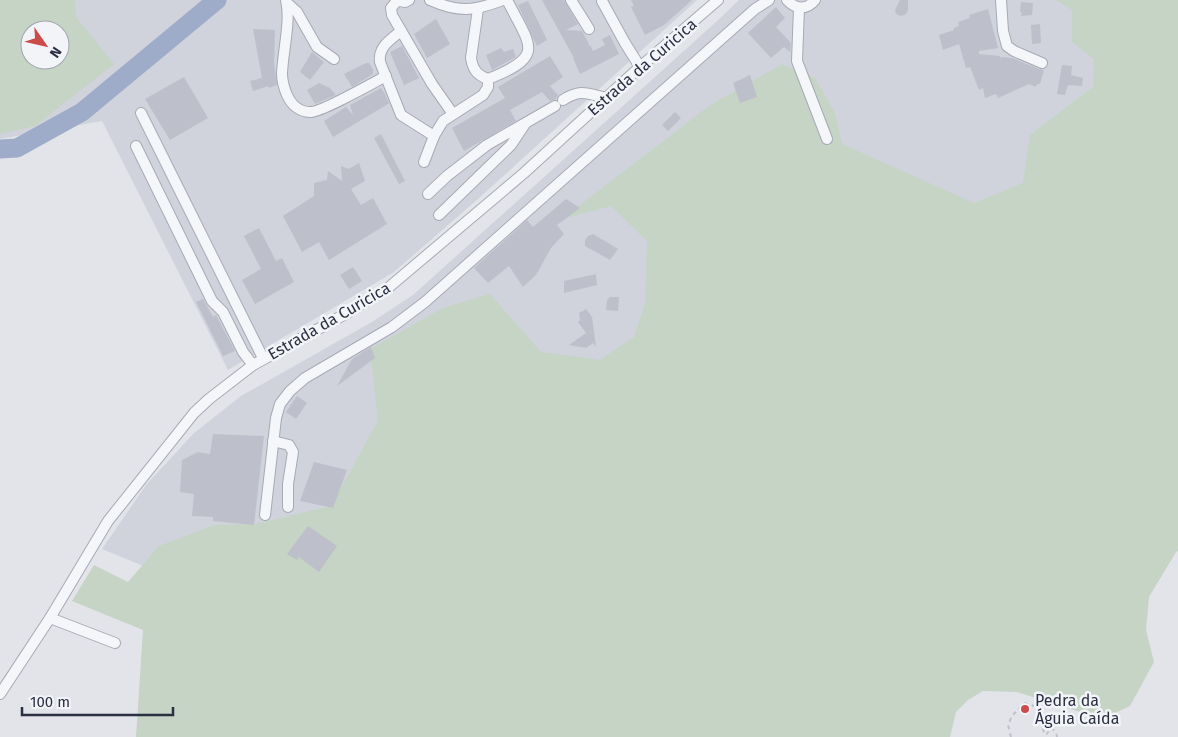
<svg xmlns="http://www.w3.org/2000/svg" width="1178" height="737" font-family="'Fira Sans',sans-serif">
<rect width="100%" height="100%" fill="#e2e4ea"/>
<g fill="#d0d3dc" fill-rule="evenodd">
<path d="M0,0H697L478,199L394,272L228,370L102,121L0,139ZM30,30H60V60H30Z"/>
<polygon points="739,0 1079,0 1103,70 1094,106 1026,197 660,300 628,359 390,427 331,575 163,574 102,549 146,485 194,433 241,396 372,322 413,295 716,22"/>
</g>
<g fill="#c5d4c4" fill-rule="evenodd">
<path d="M0,0H75L76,17L114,64L35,126L0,134ZM30,30H60V60H30Z"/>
<polygon points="1056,0 1178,0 1178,551 1176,552 1149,597 1146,630 1154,662 1130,706 1102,719 1017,692 983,691 968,700 956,712 950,737 136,737 143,630 72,601 94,565 128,582 159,546 214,525 255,524 331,506 378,421 370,349 443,308 490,294 541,352 600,360 634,337 645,304 647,241 611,206 562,219 709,106 782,64 815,78 835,113 842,144 974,203 1023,183 1030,135 1093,87 1094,59 1072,42 1072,10"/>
</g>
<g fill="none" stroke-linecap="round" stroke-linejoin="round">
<polyline stroke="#9eacc9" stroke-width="19" points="0,149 17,148 82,112 217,0"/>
</g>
<g fill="#bdbfca">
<polygon points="542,0 564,0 578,24 566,30 582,31 589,44 588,46 590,45 593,51 605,45 602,39 610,35 619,54 580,74 573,58 574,58"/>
<polygon points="631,0 692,0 664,25 645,35 631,7 634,6"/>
<polygon points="900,0 908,0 908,10 906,14 901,16 896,14 895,10"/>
<polygon points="528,1 547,40 537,46 518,5"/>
<polygon points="1021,2 1033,3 1032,15 1021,16 1022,12 1020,12"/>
<polygon points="776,7 785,18 776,27 791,43 790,52 784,47 771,58 748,33"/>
<polygon points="988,9 998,48 979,51 979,54 1000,56 1001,60 1001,57 1012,58 1039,69 1044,70 1040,84 1037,84 1036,87 1029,84 998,98 996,94 985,98 983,88 979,90 970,67 966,68 959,44 943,50 939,35 954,30 954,28 959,26 958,22 970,18 969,15"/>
<polygon points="436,19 450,44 427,58 414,34"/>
<polygon points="1040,24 1041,43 1032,44 1031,25"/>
<polygon points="253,29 275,30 274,63 277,85 269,88 268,86 253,91 250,81 262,78"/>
<polygon points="402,46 419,78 404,85 390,52"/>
<polygon points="501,48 504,52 513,49 516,57 492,70 486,55"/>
<polygon points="312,52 324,62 310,80 300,72"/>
<polygon points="550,56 563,77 550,86 558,95 556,99 550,101 542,92 510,110 516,121 464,151 452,128 505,98 498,87"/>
<polygon points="366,63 369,63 373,69 373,74 352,87 344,74"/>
<polygon points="1062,65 1072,66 1071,75 1083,78 1082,86 1068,85 1065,95 1057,94"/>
<polygon points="750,75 757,97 740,103 733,83"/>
<polygon points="184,77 208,118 170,140 145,99"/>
<polygon points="319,83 330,88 336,95 315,104 307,90"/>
<polygon points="381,88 385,94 389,103 388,104 333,137 324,121 346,107 353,115 350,105"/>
<polygon points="675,112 681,118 668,131 662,125"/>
<polygon points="381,134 405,181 399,184 374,138"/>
<polygon points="359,163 365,181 351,189 361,205 373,198 387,224 329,260 319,242 302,252 283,216 314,196 314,183 327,180 328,171 342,181 341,166 349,169"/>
<polygon points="566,199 580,208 557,225 564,234 551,248 536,275 523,287 509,266 488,283 474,268 527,220 533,227"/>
<polygon points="259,228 276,261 282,258 294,282 255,304 242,280 261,269 244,236"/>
<polygon points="593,234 618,249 610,260 585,246 585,240 588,236"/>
<polygon points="353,267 362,281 349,289 340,275"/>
<polygon points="596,274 597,285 564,293 564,281"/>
<polygon points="610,297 619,297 618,311 606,310 607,300"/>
<polygon points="203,299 213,317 216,315 235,351 223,356 196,302"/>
<polygon points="586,309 592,317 596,347 593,343 586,348 569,345 586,333 578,322 580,320 579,313"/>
<polygon points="371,347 375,358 337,386 352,359"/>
<polygon points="297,396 307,403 296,419 286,412"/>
<polygon points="213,434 264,436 254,525 213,521 213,517 192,516 194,494 180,492 182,460 198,452 210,454"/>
<polygon points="314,462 347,470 333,508 300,501"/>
<polygon points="308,526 337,546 319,572 299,557 297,560 287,554"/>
</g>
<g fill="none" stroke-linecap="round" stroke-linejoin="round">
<g stroke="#a7aab4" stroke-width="12">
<g id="minor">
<path d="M286,0C291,20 283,51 282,73C282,80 284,88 287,95C291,104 299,112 310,112C320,113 373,83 386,76"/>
<polyline points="396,0 405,2 409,0"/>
<path d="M430,0C459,13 474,11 503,0"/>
<polyline points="571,0 589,29"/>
<path d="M787,0C796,10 807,10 815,0"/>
<polyline points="1001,0 1003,31 1007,46 1014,51 1042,63"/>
<polyline points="397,1 391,8 392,15 432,84 453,114"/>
<polyline points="602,1 625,43 640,67"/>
<polyline points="287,3 297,12 317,47 334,59"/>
<polyline points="799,8 797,61 827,139"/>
<path d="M478,9L471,58C473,70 477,75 488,79C546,56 531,47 507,0"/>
<path d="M401,31C390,40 378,47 380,62L401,115L434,136"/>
<path d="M563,100C580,89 586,93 606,98"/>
<polyline points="141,113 263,358"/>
<polyline points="136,146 212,301 223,312 243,352 253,365"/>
<polyline points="424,162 434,136 443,121 483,95 488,87 488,79"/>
<polyline points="428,194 447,176 487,145 555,106"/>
<polyline points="439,215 511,145 525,124"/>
<polyline points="273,441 289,445 293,452 288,484 288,507"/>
<polyline points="265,515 276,418 280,404 290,391 305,378 392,327 425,302 755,9 769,0"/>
<polyline points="50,618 115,643"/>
<polyline points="0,694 50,618 108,521 194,413 209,399 253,365 349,312 388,288 524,173 640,67 718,0"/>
</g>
</g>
<polyline stroke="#c0c2c9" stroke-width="2" stroke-dasharray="4 4" stroke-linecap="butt" points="1011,737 1008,725 1012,716 1024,703 1038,707 1047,717 1043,730 1046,735 1051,728 1056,732 1057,737"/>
<use href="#minor" stroke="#f5f6f9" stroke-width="10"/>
</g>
<circle fill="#cc4c4b" stroke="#f2f4f8" stroke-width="2" cx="1025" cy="709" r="5"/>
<g text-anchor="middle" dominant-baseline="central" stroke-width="5" stroke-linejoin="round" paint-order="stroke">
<g font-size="16" fill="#2b2f42" stroke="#f2f4f8">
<text transform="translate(642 67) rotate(-41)">Estrada da Curicica</text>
<text transform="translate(329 321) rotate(-30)">Estrada da Curicica</text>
</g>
<g font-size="16" fill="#2b2f42" stroke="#f2f4f8" text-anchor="start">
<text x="1035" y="700">Pedra da<tspan x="1035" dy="18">Águia Caída</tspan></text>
</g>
</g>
<g transform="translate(45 45) rotate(124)"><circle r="24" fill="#f2f4f8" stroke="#a2a5af"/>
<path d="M0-4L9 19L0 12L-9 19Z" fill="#cc4c4b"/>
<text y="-8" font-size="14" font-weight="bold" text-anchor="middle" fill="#2b2f42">N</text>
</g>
<path d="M22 707v8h151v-8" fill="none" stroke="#2b2f42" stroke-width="2.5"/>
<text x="30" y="707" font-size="15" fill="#2b2f42" stroke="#f2f4f8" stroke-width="4" paint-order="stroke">100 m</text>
</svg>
